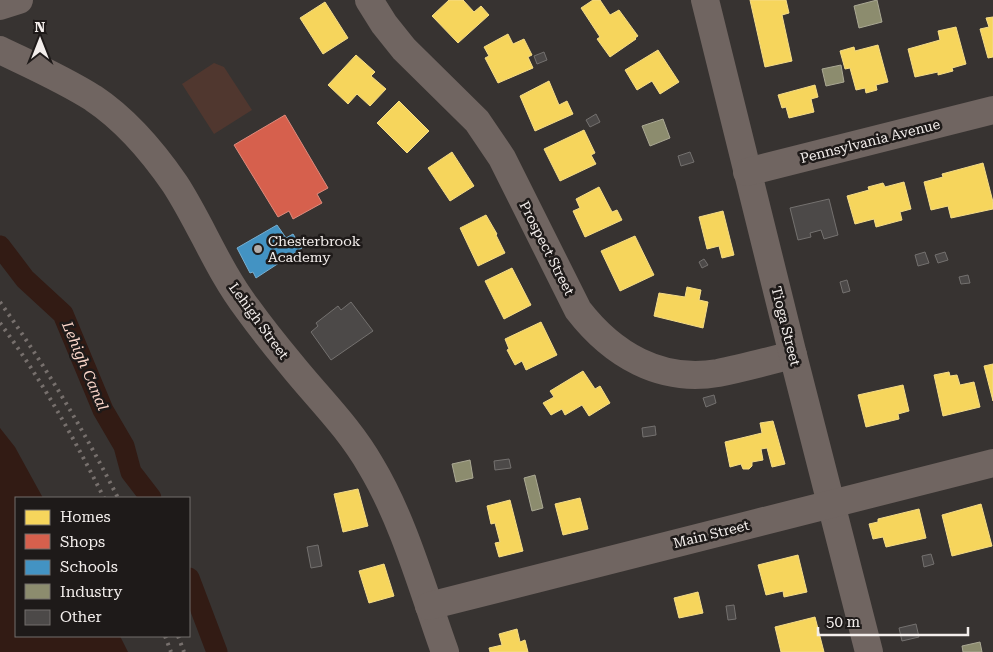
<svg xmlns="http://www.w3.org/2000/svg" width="993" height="652" font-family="'Roboto Serif',serif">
<rect width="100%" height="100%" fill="#373331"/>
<polygon fill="#50372f" points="214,63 224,67 252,110 214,134 182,84"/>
<polygon fill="#321b14" points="0,428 15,447 43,498 16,498 16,636 120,636 128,652 0,652"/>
<g fill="#f6d55c" stroke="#f5dc87">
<polygon points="449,0 463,0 474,12 481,6 489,15 458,43 432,16"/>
<polygon points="593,0 600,0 610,15 619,10 638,36 635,38 636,39 610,57 597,39 600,37 581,8"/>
<polygon points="750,0 786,0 789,13 782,15 792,61 765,67"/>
<polygon points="325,2 348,38 323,54 300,18"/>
<polygon points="993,17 993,57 988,58 980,29 989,27 986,18"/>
<polygon points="956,27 966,64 952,68 953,71 938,75 938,72 915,77 908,49 940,40 938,31"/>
<polygon points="508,34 513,44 524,39 532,55 528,57 533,68 498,83 485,58 489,56 484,47"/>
<polygon points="878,45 888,82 876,85 877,90 866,93 865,88 856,90 850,68 845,69 840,51 854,47 855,51"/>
<polygon points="658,50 679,82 660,94 652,81 637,90 625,70"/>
<polygon points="356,55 375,72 371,76 386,89 370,106 357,94 348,104 328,85"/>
<polygon points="549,81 559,105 567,101 573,114 535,131 520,96"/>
<polygon points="815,85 818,97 811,99 814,112 789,118 786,107 782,108 778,95"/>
<polygon points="399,101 429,131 407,153 377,123"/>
<polygon points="584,130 595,153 591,155 596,164 560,181 544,149"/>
<polygon points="452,152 474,186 450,201 428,168"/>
<polygon points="983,163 993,202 993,209 951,218 948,206 931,210 924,182 943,177 942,174"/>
<polygon points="904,182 911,209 900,212 902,220 876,227 874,219 855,224 847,196 869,190 868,187 883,183 885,187"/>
<polygon points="599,187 612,212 617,210 622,220 585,237 573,211 580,208 576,199"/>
<polygon points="723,211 734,255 722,258 719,246 707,249 699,217"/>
<polygon points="486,215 497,234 496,235 505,253 478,266 460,228"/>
<polygon points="635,236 654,275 620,291 601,251"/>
<polygon points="512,268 531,305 504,319 485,281"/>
<polygon points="687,287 701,290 699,300 708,302 703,328 654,316 659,293 685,297"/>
<polygon points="541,322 557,355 526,370 522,361 515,365 507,350 509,349 505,339"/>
<polygon points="993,364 993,401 984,366"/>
<polygon points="583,371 595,389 600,386 610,403 589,416 582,405 565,415 562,409 551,415 543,403 554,397 550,391"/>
<polygon points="949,372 950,376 957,375 960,385 974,382 980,407 943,416 934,375"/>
<polygon points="903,385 909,411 898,414 899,419 866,427 858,395"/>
<polygon points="773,421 785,464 772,467 767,448 761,449 763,460 752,462 752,466 749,469 743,469 741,464 730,467 725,442 762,433 760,423"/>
<polygon points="358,489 368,526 343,532 334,494"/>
<polygon points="580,498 588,529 563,535 555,504"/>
<polygon points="510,500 523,551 499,557 495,543 500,542 495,523 491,524 487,506"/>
<polygon points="981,504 992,546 952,556 942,515"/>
<polygon points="919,509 926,538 886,547 883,537 873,539 869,524 878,522 878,519"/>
<polygon points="798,555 807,592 784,597 783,591 766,595 758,565"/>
<polygon points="384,564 394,596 369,603 359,571"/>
<polygon points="698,592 703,613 679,618 674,598"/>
<polygon points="815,617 824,652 781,652 775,627"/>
<polygon points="517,629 520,642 525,640 528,652 490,652 489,648 502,645 499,634"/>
</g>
<polygon fill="#d6604d" stroke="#df8b7d" points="285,115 328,188 317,194 322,203 293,219 289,211 278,217 234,145"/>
<polygon fill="#4393c3" stroke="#78aecf" points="277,225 286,238 293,234 302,248 256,278 253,272 250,273 237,248"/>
<g fill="#8c8c6e" stroke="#aba994">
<polygon points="877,0 882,22 859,28 854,6"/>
<polygon points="841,65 844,82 826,86 822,69"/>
<polygon points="663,119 670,138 650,146 642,126"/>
<polygon points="470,460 473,478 456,482 452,464"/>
<polygon points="535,475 543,508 532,511 524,478"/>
<polygon points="980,642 982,652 963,652 962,646"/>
</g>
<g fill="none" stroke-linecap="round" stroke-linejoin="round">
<g stroke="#321b14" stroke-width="21">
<polyline points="0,246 25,279 63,314 103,410 124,446 131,472 151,498"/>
<polyline points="189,578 217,652"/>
</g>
</g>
<g fill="#4c4948" stroke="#74716f">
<polygon points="544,52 547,60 537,64 534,56"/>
<polygon points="596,114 600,122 590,127 586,120"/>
<polygon points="690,152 694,162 681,166 678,156"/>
<polygon points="829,199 838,235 824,239 821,230 810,233 811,237 798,240 790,208"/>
<polygon points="925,252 929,263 918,266 915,255"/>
<polygon points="945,252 948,260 938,263 935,255"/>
<polygon points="704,259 708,265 702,268 699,262"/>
<polygon points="968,275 970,283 961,284 959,277"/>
<polygon points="847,280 850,291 843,293 840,282"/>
<polygon points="351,302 373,331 331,360 311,332 318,326 316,323 338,306 341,310"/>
<polygon points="714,395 716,403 706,407 703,398"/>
<polygon points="655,426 656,435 643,437 642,428"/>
<polygon points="509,459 511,468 495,470 494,461"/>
<polygon points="318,545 322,566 311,568 307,547"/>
<polygon points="931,554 934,564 924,567 922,556"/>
<polygon points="734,605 736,619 728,620 726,606"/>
<polygon points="916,624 919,637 902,641 899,628"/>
</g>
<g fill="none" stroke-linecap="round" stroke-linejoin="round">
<g stroke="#706561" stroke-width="28">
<path d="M369,0L384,24L404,49L477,121L502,158L578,310C612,354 660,383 718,373C743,368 768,361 793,355"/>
<polyline points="705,0 793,355 869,652"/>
<polyline points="0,6 19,0"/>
<path d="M0,50C31,65 63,79 93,98C126,120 153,152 175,184C201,224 218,270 247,308C260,326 275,345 290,363C318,398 348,426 371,466C404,521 423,591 445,652"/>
<polyline points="747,172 993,110"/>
<polyline points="429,606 993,463"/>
</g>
<g stroke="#77706d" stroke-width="4" stroke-dasharray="2.5 5" stroke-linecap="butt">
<path d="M0,302C44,364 84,430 118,498"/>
<path d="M0,323C40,377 74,438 104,498"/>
<polyline points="165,636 171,652"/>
<polyline points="178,636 184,652"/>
</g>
</g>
<circle fill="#b1adab" stroke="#1e1a19" stroke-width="2" cx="258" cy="249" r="5"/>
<g text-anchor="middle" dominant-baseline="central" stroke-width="5" stroke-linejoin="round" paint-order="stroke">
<g font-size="14" fill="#f3eeec" stroke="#1e1a19">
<text transform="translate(870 141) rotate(-14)">Pennsylvania Avenue</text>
<text transform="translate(547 248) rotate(63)">Prospect Street</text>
<text transform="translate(259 321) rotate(54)">Lehigh Street</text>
<text transform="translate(786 326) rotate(76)">Tioga Street</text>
<text transform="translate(711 534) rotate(-14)">Main Street</text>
</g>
<g font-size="14" fill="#f3eeec" stroke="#1e1a19" text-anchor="start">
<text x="268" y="241">Chesterbrook<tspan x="268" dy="16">Academy</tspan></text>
</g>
<g font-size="15" font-style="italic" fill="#fbd6ca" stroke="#1e1a19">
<text transform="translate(85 366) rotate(67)">Lehigh Canal</text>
</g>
</g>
<rect x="15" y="497" width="175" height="140" fill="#1e1a19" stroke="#736f6d"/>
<rect x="25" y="510" width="25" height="15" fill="#f6d55c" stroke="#736f6d"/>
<text x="60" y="522" font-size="15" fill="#f3eeec">Homes</text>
<rect x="25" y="534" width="25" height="15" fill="#d6604d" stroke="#736f6d"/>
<text x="60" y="547" font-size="15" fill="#f3eeec">Shops</text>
<rect x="25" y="560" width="25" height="15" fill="#4393c3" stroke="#736f6d"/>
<text x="60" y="572" font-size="15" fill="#f3eeec">Schools</text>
<rect x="25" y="584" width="25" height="15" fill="#8c8c6e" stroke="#736f6d"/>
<text x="60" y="597" font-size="15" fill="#f3eeec">Industry</text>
<rect x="25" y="610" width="25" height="15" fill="#4c4948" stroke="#736f6d"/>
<text x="60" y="622" font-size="15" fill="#f3eeec">Other</text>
<g transform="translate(40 40)" stroke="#1e1a19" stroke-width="4" paint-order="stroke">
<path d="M0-4L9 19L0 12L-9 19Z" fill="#f3eeec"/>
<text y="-8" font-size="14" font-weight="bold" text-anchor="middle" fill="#f3eeec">N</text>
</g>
<path d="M818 627v8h150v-8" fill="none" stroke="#f3eeec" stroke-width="2.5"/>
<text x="826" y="627" font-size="15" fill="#f3eeec" stroke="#1e1a19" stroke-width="4" paint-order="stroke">50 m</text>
</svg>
